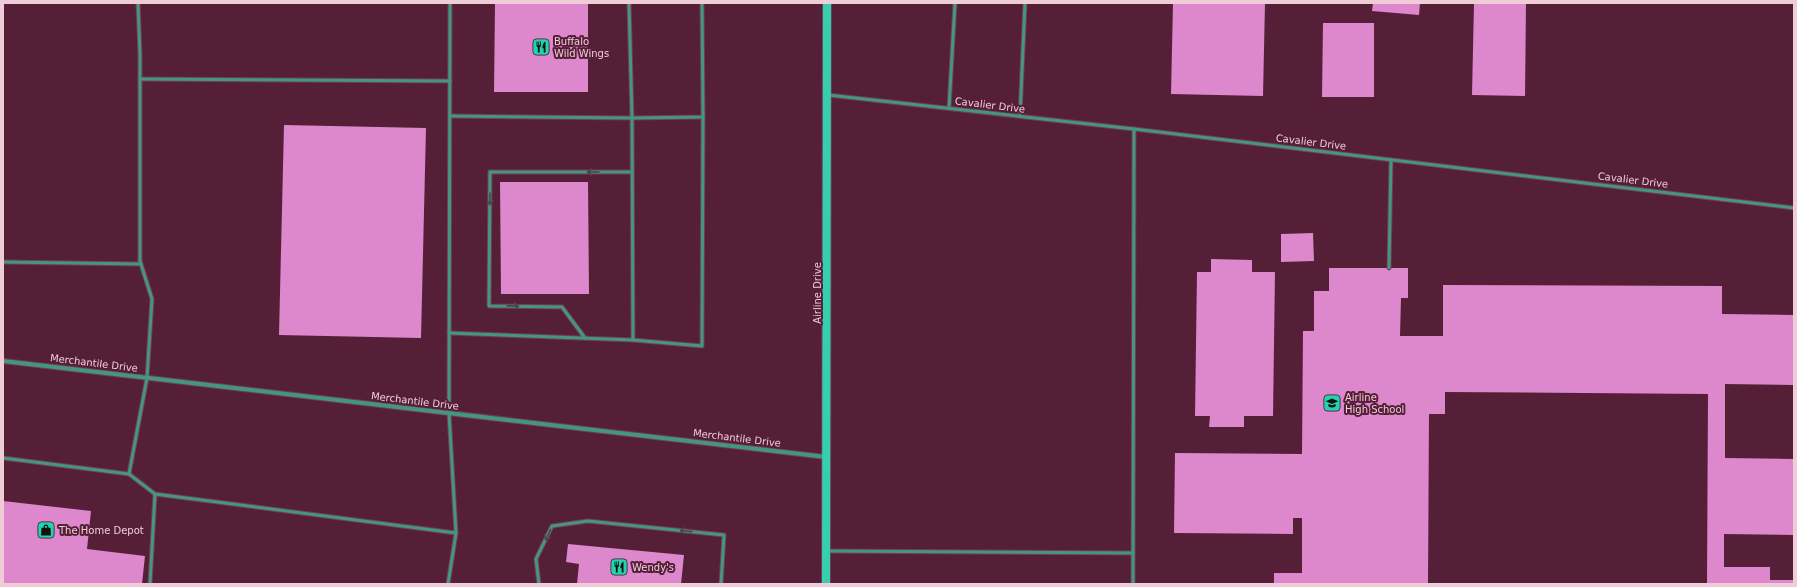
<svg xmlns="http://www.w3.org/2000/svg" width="1797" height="587" font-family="'DejaVu Sans',sans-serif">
<rect width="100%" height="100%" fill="#561f38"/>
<g fill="#dd87cd">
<polygon points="495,3 588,3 588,92 494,92"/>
<polygon points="1173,3 1265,3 1263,96 1171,94"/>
<polygon points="1373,3 1420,3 1419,15 1372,11"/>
<polygon points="1474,3 1526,3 1525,96 1472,95"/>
<polygon points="1323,23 1374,23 1374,97 1322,97"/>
<polygon points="284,125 426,128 421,338 279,335"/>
<polygon points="500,182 588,182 589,294 501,294"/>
<polygon points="1313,233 1314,261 1281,262 1281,234"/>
<polygon points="1211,259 1252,260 1252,272 1275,272 1273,416 1244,416 1244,427 1209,427 1210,416 1195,416 1197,272 1211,272"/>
<polygon points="1329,268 1408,268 1408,298 1401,298 1400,336 1443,336 1443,285 1722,286 1722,314 1794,315 1794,385 1725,384 1725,458 1794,459 1794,535 1724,534 1724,567 1770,567 1770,580 1794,580 1794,584 1707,584 1708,394 1445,392 1445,414 1429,414 1428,584 1274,584 1274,573 1302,573 1302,518 1293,518 1293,534 1174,533 1175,453 1302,454 1303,331 1314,331 1314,291 1329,291"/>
<polygon points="3,501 91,511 87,549 145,556 142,584 3,584"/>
<polygon points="568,544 684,555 681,584 577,584 579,564 566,562"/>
</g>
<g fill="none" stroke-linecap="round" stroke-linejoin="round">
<g stroke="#723e55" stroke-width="5">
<g id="lane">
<polyline points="629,3 632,118 703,117 702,3"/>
<polyline points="140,79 450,81"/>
<polyline points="828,95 1134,129 1794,208"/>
<polyline points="949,108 955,3"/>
<polyline points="1020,116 1025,3"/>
<polyline points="3,262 141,264"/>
<polyline points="1389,268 1391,160"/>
<polyline points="449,333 633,340 632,118 450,116"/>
<polyline points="585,338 562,307 489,306 490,172 632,172"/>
<polyline points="633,340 702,346 703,117"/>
<polyline points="3,458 129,474 155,494 456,533 449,413 450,3"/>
<polyline points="129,474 147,378 152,299 140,261 140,55 138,3"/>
<polyline points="827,551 1133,553"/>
<polyline points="150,584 155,494"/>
<polyline points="448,584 456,533"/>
<polyline points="539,584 536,559 552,526 588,521 724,535 721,584"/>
<polyline points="1133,584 1134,129"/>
</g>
</g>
<g stroke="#723e55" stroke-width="6">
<polyline id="street" points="3,361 826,457"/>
</g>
<g stroke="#723e55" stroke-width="10">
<polyline id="secondary" points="826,584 827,3"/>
</g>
<use href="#lane" stroke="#439782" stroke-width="3"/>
<use href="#street" stroke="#439782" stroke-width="4"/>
<use href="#secondary" stroke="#35cfad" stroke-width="8"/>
</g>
<defs><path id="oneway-shaft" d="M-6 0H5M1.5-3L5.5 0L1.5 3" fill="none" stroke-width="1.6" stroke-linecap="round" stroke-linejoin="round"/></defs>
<g stroke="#50434e">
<use href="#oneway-shaft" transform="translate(593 172) rotate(180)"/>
<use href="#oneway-shaft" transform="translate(490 199) rotate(90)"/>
<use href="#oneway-shaft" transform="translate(513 306) rotate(1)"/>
<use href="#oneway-shaft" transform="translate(686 531) rotate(-174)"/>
<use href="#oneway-shaft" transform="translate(548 535) rotate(116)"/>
</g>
<defs>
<g id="restaurant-square" transform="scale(0.9)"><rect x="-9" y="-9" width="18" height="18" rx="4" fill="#1fd5b0" stroke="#561f38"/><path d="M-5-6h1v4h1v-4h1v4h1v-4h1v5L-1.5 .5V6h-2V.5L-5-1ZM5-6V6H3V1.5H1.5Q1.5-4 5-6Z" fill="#111"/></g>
<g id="school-square" transform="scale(0.9)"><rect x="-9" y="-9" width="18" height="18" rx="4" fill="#1fd5b0" stroke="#561f38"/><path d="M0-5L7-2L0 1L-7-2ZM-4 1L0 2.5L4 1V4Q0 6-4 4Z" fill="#111"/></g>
<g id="shop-square" transform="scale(0.9)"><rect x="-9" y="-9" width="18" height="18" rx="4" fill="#1fd5b0" stroke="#561f38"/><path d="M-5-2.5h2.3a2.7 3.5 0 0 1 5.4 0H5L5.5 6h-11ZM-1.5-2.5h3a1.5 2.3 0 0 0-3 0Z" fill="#111"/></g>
</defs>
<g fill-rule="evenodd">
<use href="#restaurant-square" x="541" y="47"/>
<use href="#school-square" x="1332" y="403"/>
<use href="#shop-square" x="46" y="530"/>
<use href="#restaurant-square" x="619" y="567"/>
</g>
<g text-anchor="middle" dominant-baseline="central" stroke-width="4" stroke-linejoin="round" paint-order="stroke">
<g font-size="10" fill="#f0ccd9" stroke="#561f38" text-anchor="start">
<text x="554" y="41">Buffalo<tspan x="554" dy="12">Wild Wings</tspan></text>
<text x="1345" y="397">Airline<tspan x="1345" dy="12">High School</tspan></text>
<text x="59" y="530">The Home Depot</text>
<text x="632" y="567">Wendy's</text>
</g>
<g font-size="10" fill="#f0ccd9" stroke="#561f38">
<text transform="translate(990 105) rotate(7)">Cavalier Drive</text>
<text transform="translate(1311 142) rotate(7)">Cavalier Drive</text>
<text transform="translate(1633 180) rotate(7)">Cavalier Drive</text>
<text transform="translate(817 293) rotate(-90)">Airline Drive</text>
<text transform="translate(94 363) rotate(7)">Merchantile Drive</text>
<text transform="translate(415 401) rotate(7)">Merchantile Drive</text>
<text transform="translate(737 438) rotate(7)">Merchantile Drive</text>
</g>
</g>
<rect width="1797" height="587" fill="none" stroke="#f0ccd9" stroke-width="8"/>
</svg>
